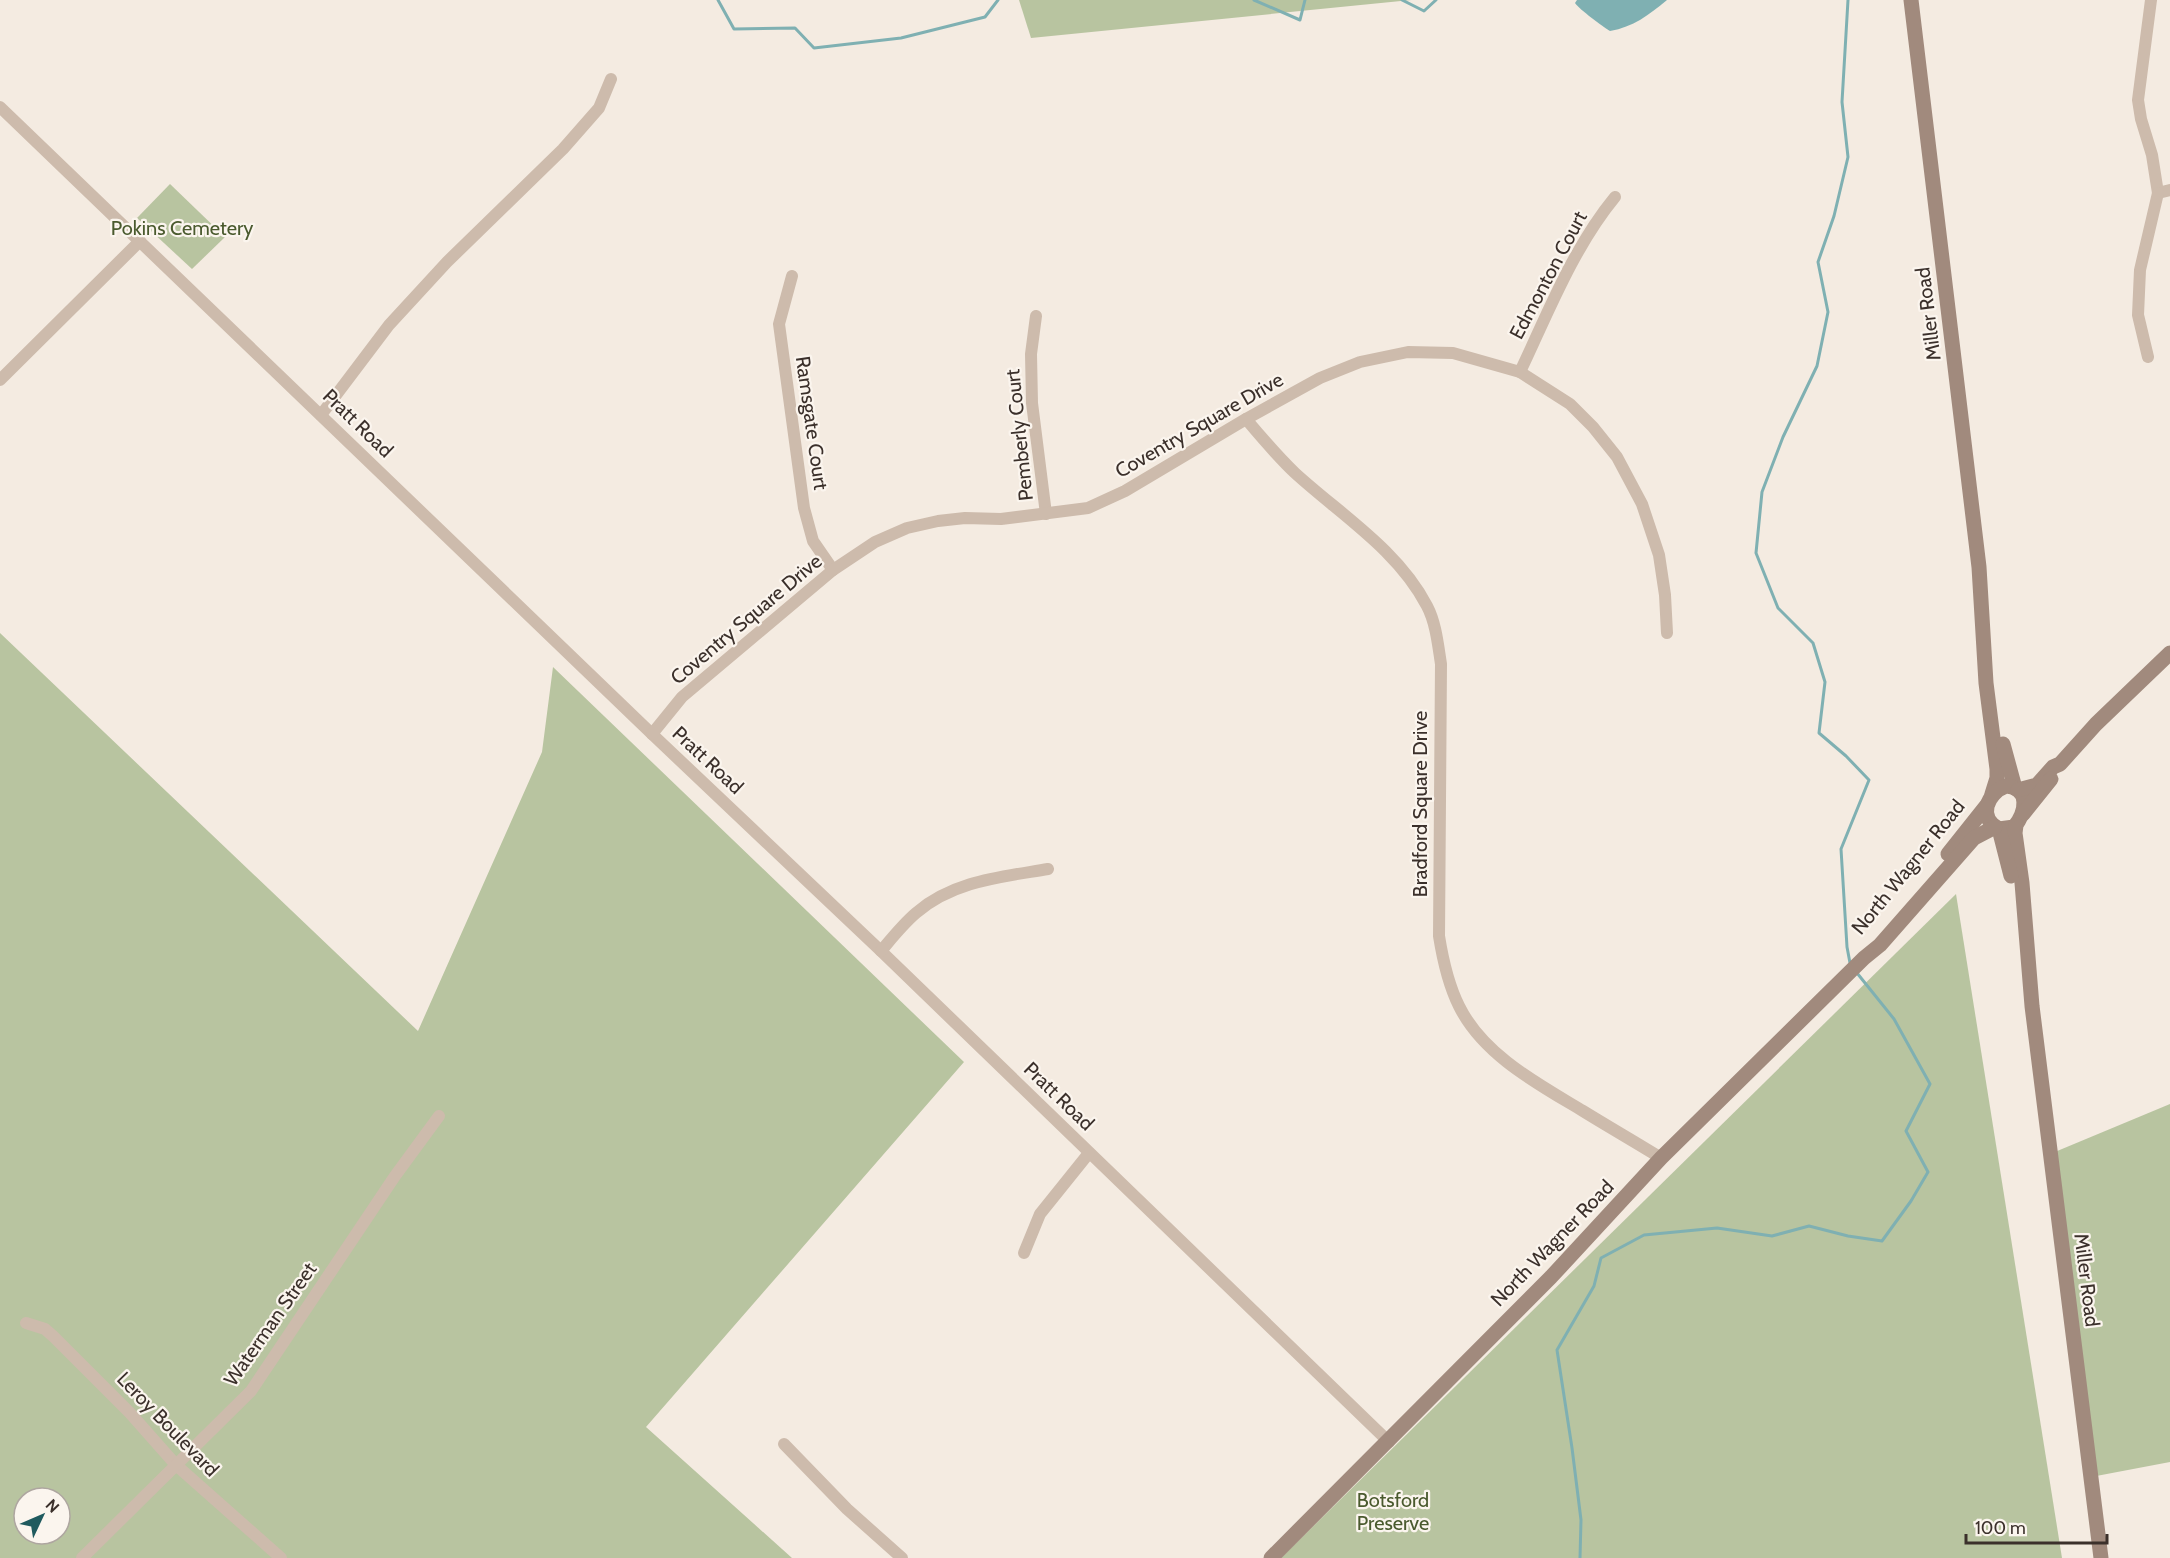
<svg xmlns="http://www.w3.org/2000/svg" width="2170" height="1558" font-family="Cabin,sans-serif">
<rect width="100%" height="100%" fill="#f4ebe1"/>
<g fill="#b8c4a0" fill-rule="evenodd">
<polygon points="1019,0 1411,0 1031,38"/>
<polygon points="170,184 225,237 192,269 137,218"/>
<path d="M0,633L418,1031L542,752L553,667L964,1062L646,1427L792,1558H0ZM24,1498H60V1534H24Z"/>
<polygon points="1956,894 2062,1558 1281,1558"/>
<polygon points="2170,1104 2170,1462 2091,1477 2050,1154"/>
</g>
<path fill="#7fb0b2" d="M1577,0H1667C1649,15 1633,27 1610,31C1602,26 1580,10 1575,3Z"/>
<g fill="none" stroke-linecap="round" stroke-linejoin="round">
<g stroke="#7fb0b2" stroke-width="3">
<polyline points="718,0 734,29 795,28 814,48 901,38 985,17 998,0"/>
<polyline points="1254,0 1300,20 1305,0"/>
<polyline points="1402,0 1424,11 1436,0"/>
<polyline points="1848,0 1842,102 1848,157 1834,216 1818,262 1828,312 1817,366 1783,437 1762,492 1756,553 1778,608 1813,643 1825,682 1819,733 1846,756 1869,780 1841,849 1847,947 1850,963"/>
<polyline points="1580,1558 1581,1520 1572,1448 1557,1350 1594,1286 1601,1258 1644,1235 1717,1228 1772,1236 1809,1226 1848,1236 1882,1241 1911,1201 1928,1172 1906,1131 1930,1084 1894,1019 1857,973"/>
</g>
<g stroke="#cdbbac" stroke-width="12">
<polyline points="2151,0 2138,100 2141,119 2152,155 2158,193 2170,190"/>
<polyline points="0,107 652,734 881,951 1389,1442"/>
<polyline points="792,276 779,324 804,508 813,541 833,570"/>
<polyline points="1036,316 1031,354 1032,403 1046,514"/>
<polyline points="2148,357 2138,315 2140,270 2158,193"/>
<path d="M1520,372C1548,313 1573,248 1615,197"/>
<polyline points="0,380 140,241"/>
<polyline points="321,415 389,325 447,262 563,149 599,108 611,79"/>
<path d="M1246,419C1262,438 1277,456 1295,473C1341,515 1398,550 1427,606C1436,623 1438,645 1441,664L1439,936C1443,961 1448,984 1459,1006C1483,1055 1538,1084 1583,1111C1609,1127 1635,1142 1661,1158"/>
<polyline points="652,734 682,697 833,570 875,542 907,528 938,521 965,518 1001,519 1088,508 1125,491 1246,419 1320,378 1360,362 1408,352 1453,353 1520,372 1570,404 1593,427 1617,457 1642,504 1659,555 1665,595 1667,633"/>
<path d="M881,951C892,938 903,924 916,913C953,881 1001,877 1048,869"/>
<polyline points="1024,1253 1040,1214 1089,1153"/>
<polyline points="26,1323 45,1329 54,1337 130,1413 176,1465 281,1558"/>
<polyline points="784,1444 847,1509 902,1558"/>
<polyline points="82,1558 251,1391 395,1176 439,1116"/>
</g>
<g stroke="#a18a7d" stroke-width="15">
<polyline points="1911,0 1979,567 1986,683 1997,769 1997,778 1992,794"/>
<polyline points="2003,744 2015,788"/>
<path d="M2006,786C2030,787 2027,813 2014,827L1999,829C1977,818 1987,793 2006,786Z"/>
<polyline points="2018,790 2037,785 2053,767 2060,764 2096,724 2170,653"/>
<polyline points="2023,814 2051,779"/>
<polyline points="2016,825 2015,833 2022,883 2032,1006 2101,1558"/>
<polyline points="1999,829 2011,876"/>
<polyline points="1948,854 1987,805"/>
<polyline points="1271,1558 1551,1277 1661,1158 1864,958 1880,945 1974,838 1995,827"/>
</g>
</g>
<g text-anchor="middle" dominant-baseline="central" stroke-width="4.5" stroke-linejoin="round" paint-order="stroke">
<g font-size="20" fill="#4a5a2e" stroke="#fbf5ee">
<text x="182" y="228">Pokins Cemetery</text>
<text x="1393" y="1500">Botsford<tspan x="1393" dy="23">Preserve</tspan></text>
</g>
<g font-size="20" fill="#3b302b" stroke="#fbf5ee">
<text transform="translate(1548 275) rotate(-62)">Edmonton Court</text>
<text transform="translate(1928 314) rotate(-97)">Miller Road</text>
<text transform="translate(358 423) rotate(44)">Pratt Road</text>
<text transform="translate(812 423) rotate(82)">Ramsgate Court</text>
<text transform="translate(1199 425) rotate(-30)">Coventry Square Drive</text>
<text transform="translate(1019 435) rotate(-96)">Pemberly Court</text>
<text transform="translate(746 619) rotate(-40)">Coventry Square Drive</text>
<text transform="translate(708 760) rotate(43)">Pratt Road</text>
<text transform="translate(1420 804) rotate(-90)">Bradford Square Drive</text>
<text transform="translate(1908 867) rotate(-51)">North Wagner Road</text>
<text transform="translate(1059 1096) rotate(44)">Pratt Road</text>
<text transform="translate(1552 1243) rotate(-46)">North Wagner Road</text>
<text transform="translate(2087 1280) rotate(83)">Miller Road</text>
<text transform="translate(270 1324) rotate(-55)">Waterman Street</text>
<text transform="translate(168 1424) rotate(46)">Leroy Boulevard</text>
</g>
</g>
<g transform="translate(42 1516) rotate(46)"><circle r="28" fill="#fbf5ee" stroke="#aea6a0" stroke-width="1.5"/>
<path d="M0-4.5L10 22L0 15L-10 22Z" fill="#1f5a5e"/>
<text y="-9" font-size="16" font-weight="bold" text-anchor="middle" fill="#3b302b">N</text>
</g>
<path d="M1966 1534v9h141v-9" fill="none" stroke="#3b302b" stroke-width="3"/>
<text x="1975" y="1534" font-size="18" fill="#3b302b" stroke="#fbf5ee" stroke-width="4.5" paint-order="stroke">100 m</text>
</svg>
